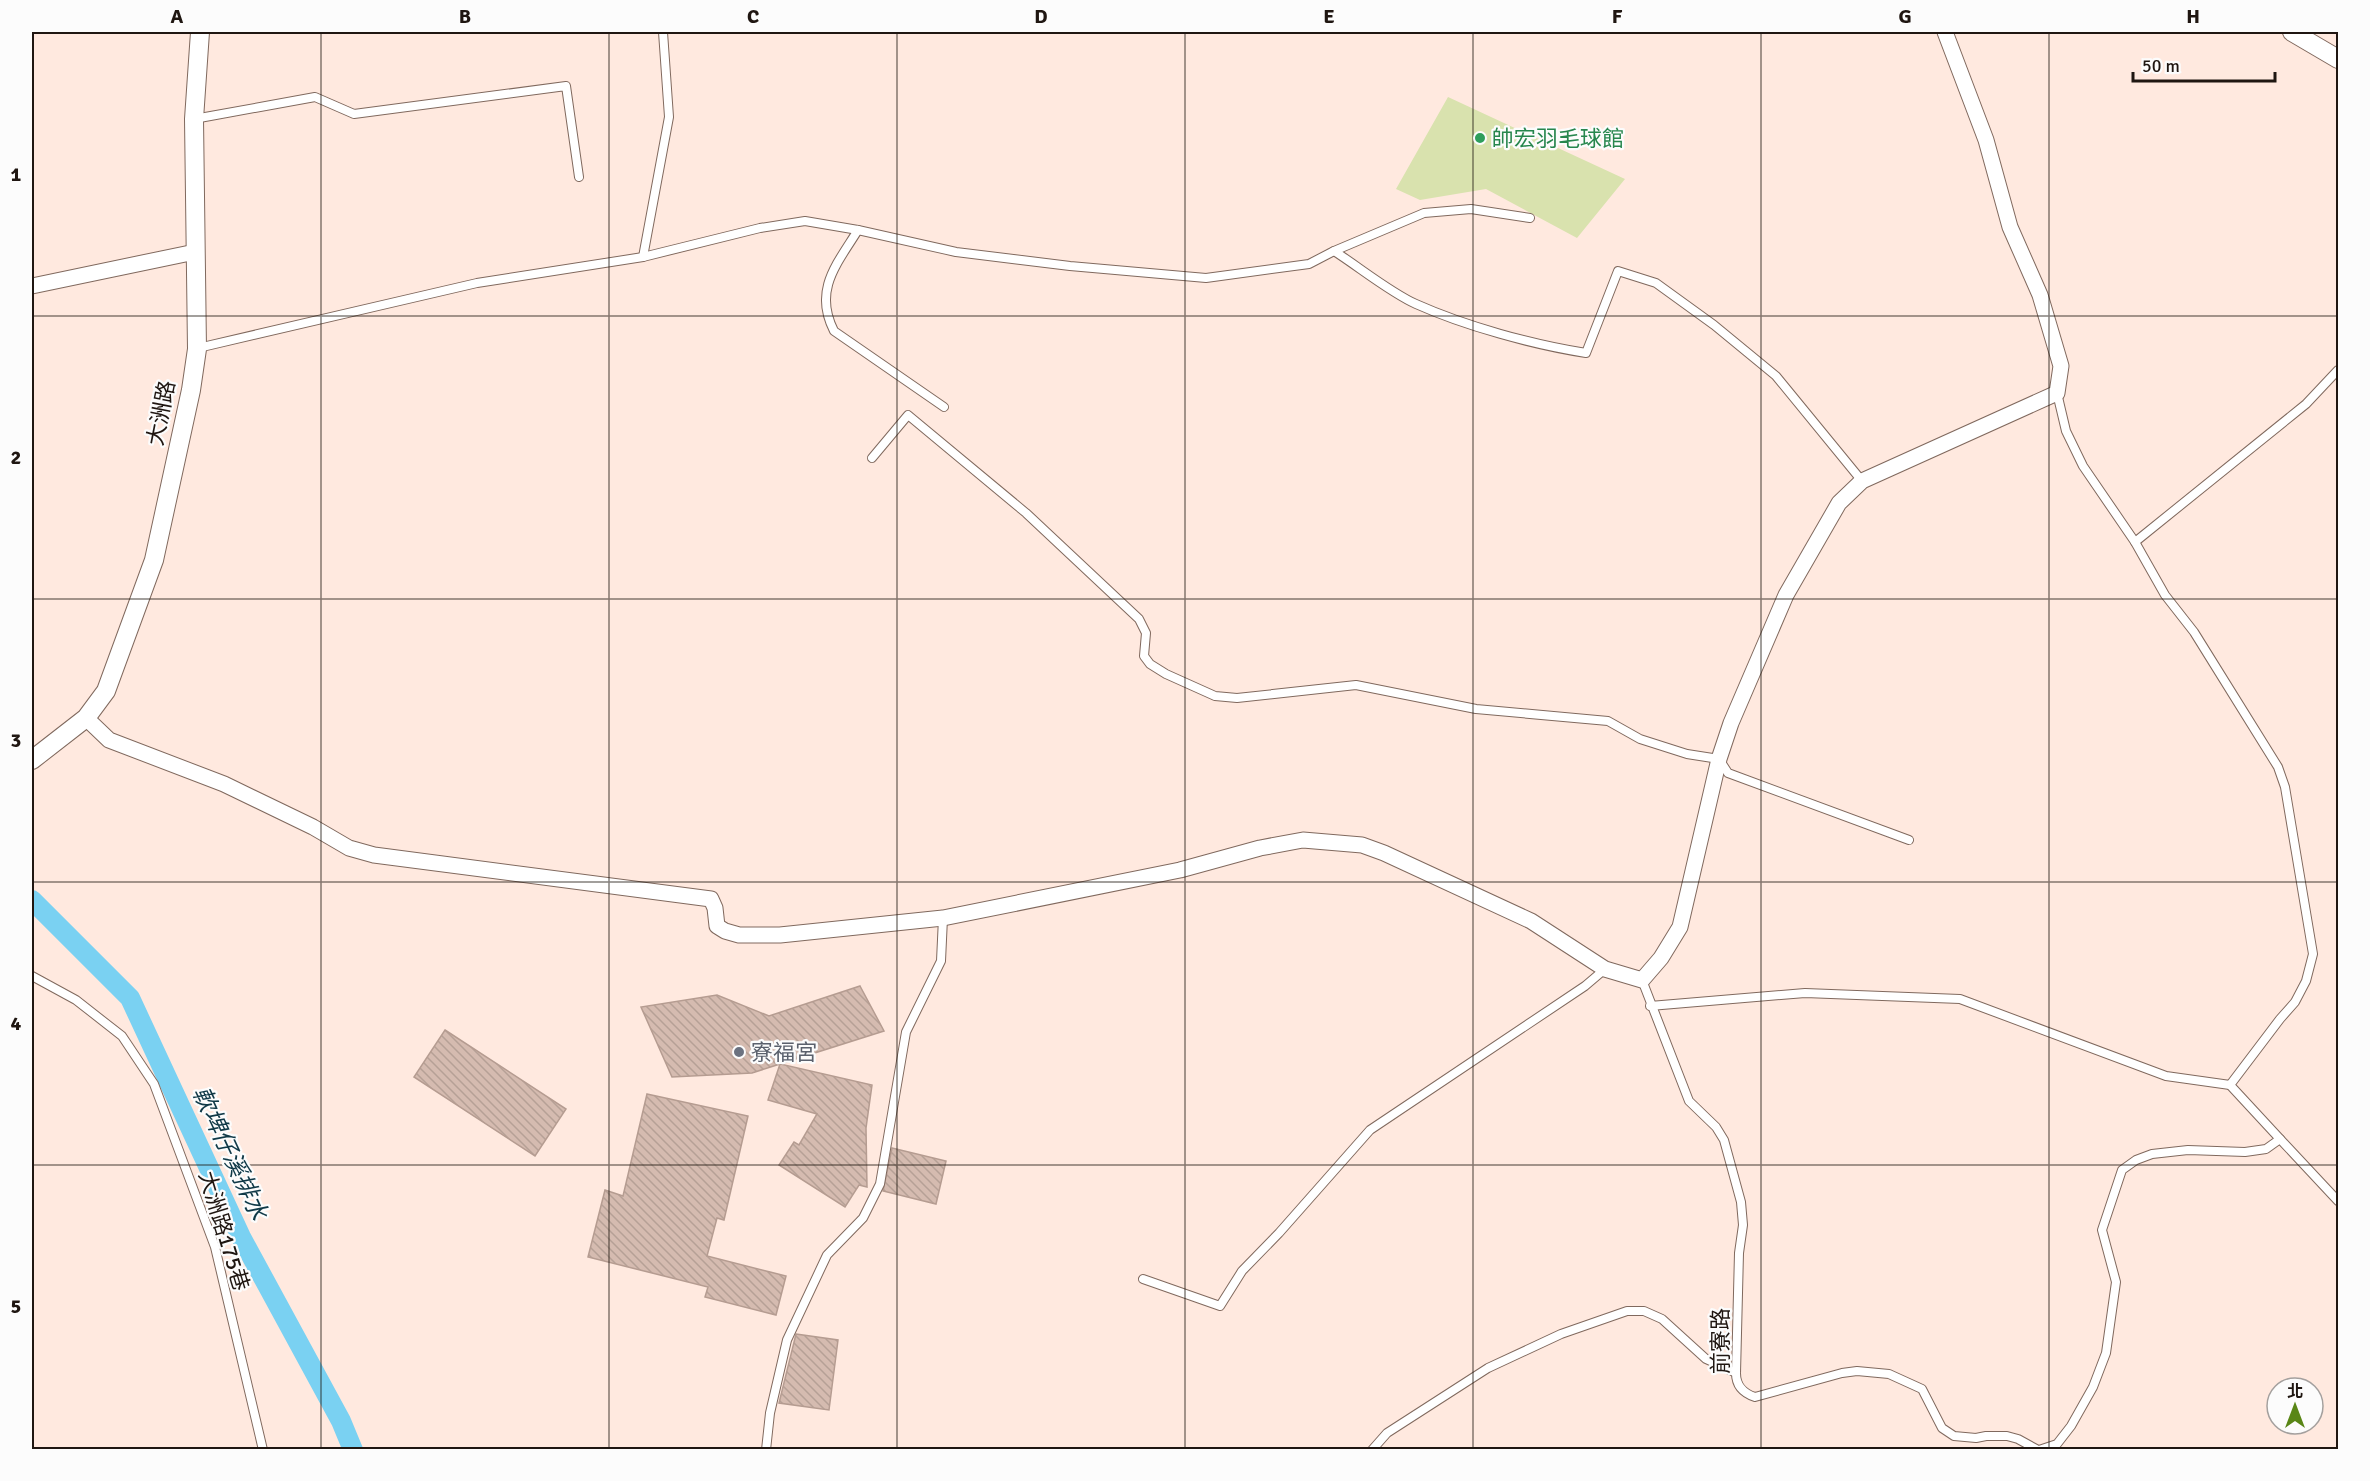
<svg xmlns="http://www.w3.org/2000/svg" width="2370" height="1481" font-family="Signika,'Noto Sans TC',sans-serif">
<defs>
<pattern id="building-back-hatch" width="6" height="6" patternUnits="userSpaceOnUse" patternTransform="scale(1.5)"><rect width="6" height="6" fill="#d5bbb0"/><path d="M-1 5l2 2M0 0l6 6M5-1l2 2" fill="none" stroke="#b6a096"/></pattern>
</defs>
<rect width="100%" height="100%" fill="#ffe9df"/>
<polygon fill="#d9e2ae" points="1448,97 1625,179 1577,238 1486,189 1420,200 1396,189"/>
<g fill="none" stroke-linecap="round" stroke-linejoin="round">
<polyline stroke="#7ad1f2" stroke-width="20" points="32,900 130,998 241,1237 341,1421 353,1450"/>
</g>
<g fill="url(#building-back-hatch)" stroke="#b59c91" stroke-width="1.5">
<polygon points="860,986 884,1031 780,1064 872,1085 866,1128 867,1187 859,1185 845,1207 779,1165 794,1142 799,1145 817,1114 768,1100 780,1064 752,1073 672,1077 641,1007 717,995 769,1016"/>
<polygon points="445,1030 566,1109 535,1156 414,1077"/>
<polygon points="647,1094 748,1116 724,1220 717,1218 707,1256 786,1276 776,1315 705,1297 708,1287 588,1257 605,1190 623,1196"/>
<polygon points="892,1148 946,1161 936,1204 883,1191"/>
<polygon points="796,1334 838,1340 829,1410 779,1403"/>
</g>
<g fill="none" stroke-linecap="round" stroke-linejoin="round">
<g stroke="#80695e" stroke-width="10">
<g id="service">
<polyline points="194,119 315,97 354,114 566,86 579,177"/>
<path d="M858,230C837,264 813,290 834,331L944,407"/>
<polyline points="1334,251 1424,213 1471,209 1530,218"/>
<polyline points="643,257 669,117 663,32"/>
<path d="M198,348L477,283L643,257L760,228L805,221L858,230L956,252L1070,266L1206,278L1309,264L1334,251C1359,267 1391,293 1416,304C1465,326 1534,345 1586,353L1618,271L1656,283L1714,325L1776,376L1862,481"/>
<polyline points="872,458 908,415 1026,513 1139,619 1146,633 1144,656 1150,664 1166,674 1215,696 1237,698 1356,685 1476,709 1608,721 1640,739 1687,754 1719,759 1728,773 1909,840"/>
<polyline points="2135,542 2306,404 2338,370"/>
<polyline points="32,976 76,1000 122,1036 154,1084 215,1247 263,1450"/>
<path d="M1642,980L1689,1101L1716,1127L1724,1140L1741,1202L1743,1225L1739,1253L1736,1373C1736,1386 1743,1393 1755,1397L1842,1373L1857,1371L1889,1374L1922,1389L1942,1428L1954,1436L1976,1438L1986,1436H2007L2018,1439L2038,1450"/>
<polyline points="1650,1006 1805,993 1960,999 2166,1076 2230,1085"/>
<polyline points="2280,1139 2338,1201"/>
<polyline points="1143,1279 1220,1306 1242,1271 1279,1233 1370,1130 1585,986 1605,969"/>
<polyline points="766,1450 770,1413 787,1340 827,1255 863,1218 880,1184 906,1032 941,961 943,918"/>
<polyline points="1372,1450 1387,1433 1488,1368 1561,1334 1627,1311 1644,1311 1662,1319 1706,1359 1736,1373"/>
<polyline points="2039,1450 2057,1444 2071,1426 2093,1387 2106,1353 2116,1282 2102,1230 2122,1170 2136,1160 2152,1154 2188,1150 2245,1152 2266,1149 2280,1139 2230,1085 2280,1019 2295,1002 2306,981 2313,954 2285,787 2278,767 2194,632 2165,595 2135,542 2083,466 2066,431 2057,393"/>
</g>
</g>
<g stroke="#80695e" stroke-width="17">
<g id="minor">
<polyline points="32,286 195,252"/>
<polyline points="86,718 109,740 224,784 313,827 349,848 374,855 711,899 715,908 717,926 725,931 739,935 780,935 943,918 1180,870 1260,848 1303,840 1362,845 1384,853 1531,921 1605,969 1642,980 1661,958 1680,927 1719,759 1731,723 1786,595 1839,503 1862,481 2057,393 2061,366 2040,295 2010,227 1986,140 1945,32"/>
</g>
</g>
<g stroke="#80695e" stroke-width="20">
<g id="tertiary">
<polyline points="2292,32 2338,59"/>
<polyline points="32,760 86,718 106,691 154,560 191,390 197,349 194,119 200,32"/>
</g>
</g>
<use href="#service" stroke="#fff" stroke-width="8"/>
<use href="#minor" stroke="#fff" stroke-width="15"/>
<use href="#tertiary" stroke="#fff" stroke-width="18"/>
</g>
<path fill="none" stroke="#1f1611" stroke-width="1.5" stroke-opacity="0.55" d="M321,32V1450M609,32V1450M897,32V1450M1185,32V1450M1473,32V1450M1761,32V1450M2049,32V1450M32,316H2338M32,599H2338M32,882H2338M32,1165H2338"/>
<circle fill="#2e9e5b" stroke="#fcfcfc" stroke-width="2" cx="1480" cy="138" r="6"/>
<circle fill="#6b7280" stroke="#fcfcfc" stroke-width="2" cx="739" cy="1052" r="6"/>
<g text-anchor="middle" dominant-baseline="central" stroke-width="4.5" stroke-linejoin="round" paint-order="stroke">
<g font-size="22" fill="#27864d" stroke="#fcfcfc" text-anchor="start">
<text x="1492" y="138">帥宏羽毛球館</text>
</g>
<g font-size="22" fill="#1f1611" stroke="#fcfcfc">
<text transform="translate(161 413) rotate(-79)">大洲路</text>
<text transform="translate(224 1231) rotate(73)">大洲路175巷</text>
<text transform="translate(1720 1341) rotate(-90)">前寮路</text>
</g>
<g font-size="22" fill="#5b616d" stroke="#fcfcfc" text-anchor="start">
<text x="751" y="1052">寮福宮</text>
</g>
<g font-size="24" font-style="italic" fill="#103947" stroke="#fcfcfc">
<text transform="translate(230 1153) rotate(65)">軟埤仔溪排水</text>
</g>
</g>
<rect width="2370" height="1481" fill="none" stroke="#fcfcfc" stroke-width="66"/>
<g transform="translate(2295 1406)"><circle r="28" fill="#fcfcfc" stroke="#a4a09e" stroke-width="1.5"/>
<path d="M0-4.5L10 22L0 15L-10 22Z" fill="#598616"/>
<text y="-9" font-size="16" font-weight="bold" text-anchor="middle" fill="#1f1611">北</text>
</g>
<path d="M2133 72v9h142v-9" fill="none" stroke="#1f1611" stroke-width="3"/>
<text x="2142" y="72" font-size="18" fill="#1f1611" stroke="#fcfcfc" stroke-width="4.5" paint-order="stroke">50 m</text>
<rect x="33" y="33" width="2304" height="1415" fill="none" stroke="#1f1611" stroke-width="2"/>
<g font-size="20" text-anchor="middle" font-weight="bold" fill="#1f1611">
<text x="177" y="23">A</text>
<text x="465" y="23">B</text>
<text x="753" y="23">C</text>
<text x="1041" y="23">D</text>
<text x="1329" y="23">E</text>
<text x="1617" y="23">F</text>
<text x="1905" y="23">G</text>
<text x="2193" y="23">H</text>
<text x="16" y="181">1</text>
<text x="16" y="464">2</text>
<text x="16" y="747">3</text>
<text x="16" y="1030">4</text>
<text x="16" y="1313">5</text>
</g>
</svg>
